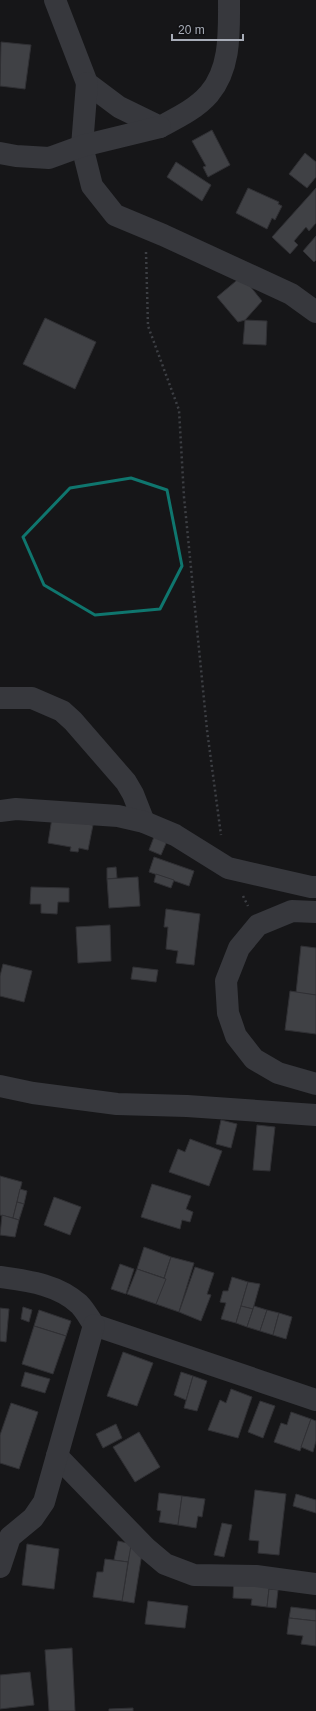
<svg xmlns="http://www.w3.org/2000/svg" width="316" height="1711" font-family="Helvetica,sans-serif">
<rect width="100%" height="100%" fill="#161618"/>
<g fill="#404145" stroke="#303034">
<polygon points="1,42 31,45 25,89 0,86"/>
<polygon points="212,130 230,165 208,177 203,167 206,166 192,141"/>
<polygon points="305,153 316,162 316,177 307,188 289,174"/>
<polygon points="176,162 211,185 202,201 167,177"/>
<polygon points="248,188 279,202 278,204 282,206 275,220 272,218 267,229 236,213"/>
<polygon points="316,188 316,223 309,231 306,227 294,241 298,245 290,254 272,237"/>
<polygon points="316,236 316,260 314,262 303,251"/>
<polygon points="242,276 262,301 245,320 238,322 217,297"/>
<polygon points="45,318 96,342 75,389 23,364"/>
<polygon points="245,320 267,321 266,345 243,344"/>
<polygon points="52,818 93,825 88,850 79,848 78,852 70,851 71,847 48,843"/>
<polygon points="157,829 170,834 161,855 149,850"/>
<polygon points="154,857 194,871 189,886 149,872"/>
<polygon points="116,867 117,878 107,879 107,868"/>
<polygon points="156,874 174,880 171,888 154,882"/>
<polygon points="138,877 140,906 109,908 107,879"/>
<polygon points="31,887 69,888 69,902 58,902 57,914 41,913 41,904 30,904"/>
<polygon points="166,909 200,914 194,965 176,963 178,951 166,949 168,927 164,927"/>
<polygon points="110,925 111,961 78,963 76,927"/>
<polygon points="301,946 316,948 316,995 296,993"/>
<polygon points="3,964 32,971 24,1002 0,996 0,976"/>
<polygon points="133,967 158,970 156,982 131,979"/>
<polygon points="290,991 316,995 316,1034 285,1030"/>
<polygon points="221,1120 237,1124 231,1148 216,1144"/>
<polygon points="257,1125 275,1127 270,1171 253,1170"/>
<polygon points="190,1139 222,1151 209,1186 169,1172 178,1149 185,1152"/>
<polygon points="0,1176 22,1182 13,1218 0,1215"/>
<polygon points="152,1184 191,1196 186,1209 193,1212 190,1222 182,1220 180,1229 141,1217"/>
<polygon points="20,1189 27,1191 24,1204 17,1202"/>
<polygon points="54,1197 81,1207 70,1235 44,1225"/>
<polygon points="17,1202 24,1204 19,1220 13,1218"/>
<polygon points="2,1215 19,1220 15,1237 0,1235"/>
<polygon points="144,1247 171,1257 164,1278 137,1269"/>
<polygon points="171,1257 194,1263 179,1312 156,1304"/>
<polygon points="120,1264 134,1269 126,1294 111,1289"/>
<polygon points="195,1267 214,1273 207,1294 211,1295 201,1321 179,1312"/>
<polygon points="137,1269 166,1279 156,1304 127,1294"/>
<polygon points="232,1277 248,1282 236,1323 221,1319 226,1303 220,1302 223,1291 228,1291"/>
<polygon points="248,1282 260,1284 253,1309 241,1306"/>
<polygon points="241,1306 253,1309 247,1327 236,1323"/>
<polygon points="254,1306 267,1310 260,1331 247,1327"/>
<polygon points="23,1307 32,1310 29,1322 21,1319"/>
<polygon points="0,1308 9,1309 6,1342 0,1341"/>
<polygon points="39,1310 71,1321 66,1336 34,1326"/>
<polygon points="267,1310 279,1313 273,1335 260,1331"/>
<polygon points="279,1313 292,1317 286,1339 273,1335"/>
<polygon points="34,1326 66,1336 53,1374 22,1364"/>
<polygon points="123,1352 153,1363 137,1406 107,1396"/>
<polygon points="25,1372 50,1379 45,1393 21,1386"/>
<polygon points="181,1372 193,1376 186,1400 174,1395"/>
<polygon points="193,1376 207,1381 197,1411 184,1408"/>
<polygon points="231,1389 252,1397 238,1438 208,1430 220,1400 226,1403"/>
<polygon points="260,1401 275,1406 263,1438 248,1432"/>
<polygon points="11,1403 38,1412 19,1469 0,1463 0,1435"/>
<polygon points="291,1412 311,1419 300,1451 274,1442 281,1423 287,1425"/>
<polygon points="311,1419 316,1421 316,1441 313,1452 301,1447"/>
<polygon points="116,1424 122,1438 103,1448 96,1434"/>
<polygon points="139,1432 160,1467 135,1482 113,1447"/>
<polygon points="255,1490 286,1494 279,1555 258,1553 259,1541 249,1540"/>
<polygon points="159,1493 182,1496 178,1525 159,1522 161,1511 157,1510"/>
<polygon points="296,1494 316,1500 316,1513 293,1506"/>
<polygon points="182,1496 205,1499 202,1517 198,1516 196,1528 178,1525"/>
<polygon points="222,1523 232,1525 224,1557 214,1555"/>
<polygon points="118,1541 132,1544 128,1562 114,1560"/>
<polygon points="27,1544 59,1549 54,1589 22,1585"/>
<polygon points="131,1545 143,1547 134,1603 122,1601"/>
<polygon points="105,1559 128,1562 122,1601 93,1597 97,1572 103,1572"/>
<polygon points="234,1578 270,1580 267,1607 251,1605 252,1599 233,1598"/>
<polygon points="269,1589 278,1590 276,1608 267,1607"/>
<polygon points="148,1601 188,1606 185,1628 145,1624"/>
<polygon points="291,1607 316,1610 316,1621 289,1618"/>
<polygon points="289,1618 316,1621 316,1646 301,1644 303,1636 287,1634"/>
<polygon points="72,1648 75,1711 49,1711 45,1650"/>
<polygon points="30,1672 34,1705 0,1709 0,1675"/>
<polygon points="133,1708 133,1711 109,1711 109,1709"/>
</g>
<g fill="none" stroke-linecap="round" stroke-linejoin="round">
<g stroke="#3d3f44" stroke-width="2.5" stroke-dasharray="2 3" stroke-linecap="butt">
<polyline points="146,252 148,326 179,410 184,497 207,730 221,835"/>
<polyline points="243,896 248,906"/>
</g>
<g stroke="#37383d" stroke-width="22">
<path d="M55,0L87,83L119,107L160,127C177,118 196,109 209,94C231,68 229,32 229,0"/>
<polyline points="87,83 82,146 92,186 115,215 163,235 291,294 316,312"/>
<polyline points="0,153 16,156 49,158 82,146 160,127"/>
<polyline points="0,698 32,698 62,711 73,721 126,782 133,794 144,822"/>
<polyline points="0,811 16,809 118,816 144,822 175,835 228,868 311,887 316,887"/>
<polyline points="316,912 292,911 258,925 239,948 226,981 228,1013 236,1036 254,1059 278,1073 316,1084"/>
<polyline points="0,1086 33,1093 117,1104 187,1106 316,1115"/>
<path d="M0,1277C28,1281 57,1284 79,1304C85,1310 89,1318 94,1325L316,1400"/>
<polyline points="57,1456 146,1548 165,1564 194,1575 256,1576 316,1584"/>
<polyline points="0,1567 10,1537 33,1518 44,1502 94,1325"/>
</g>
</g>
<path fill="none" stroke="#0f766e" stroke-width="3" stroke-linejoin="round" d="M131,478L167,490L182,566L160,609L95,615L44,585L23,537L70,488Z"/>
<path d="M172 34v6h71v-6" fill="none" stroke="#a8adb8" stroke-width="2"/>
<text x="178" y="34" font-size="12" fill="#a8adb8" stroke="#111113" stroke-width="3" paint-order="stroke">20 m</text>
</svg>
